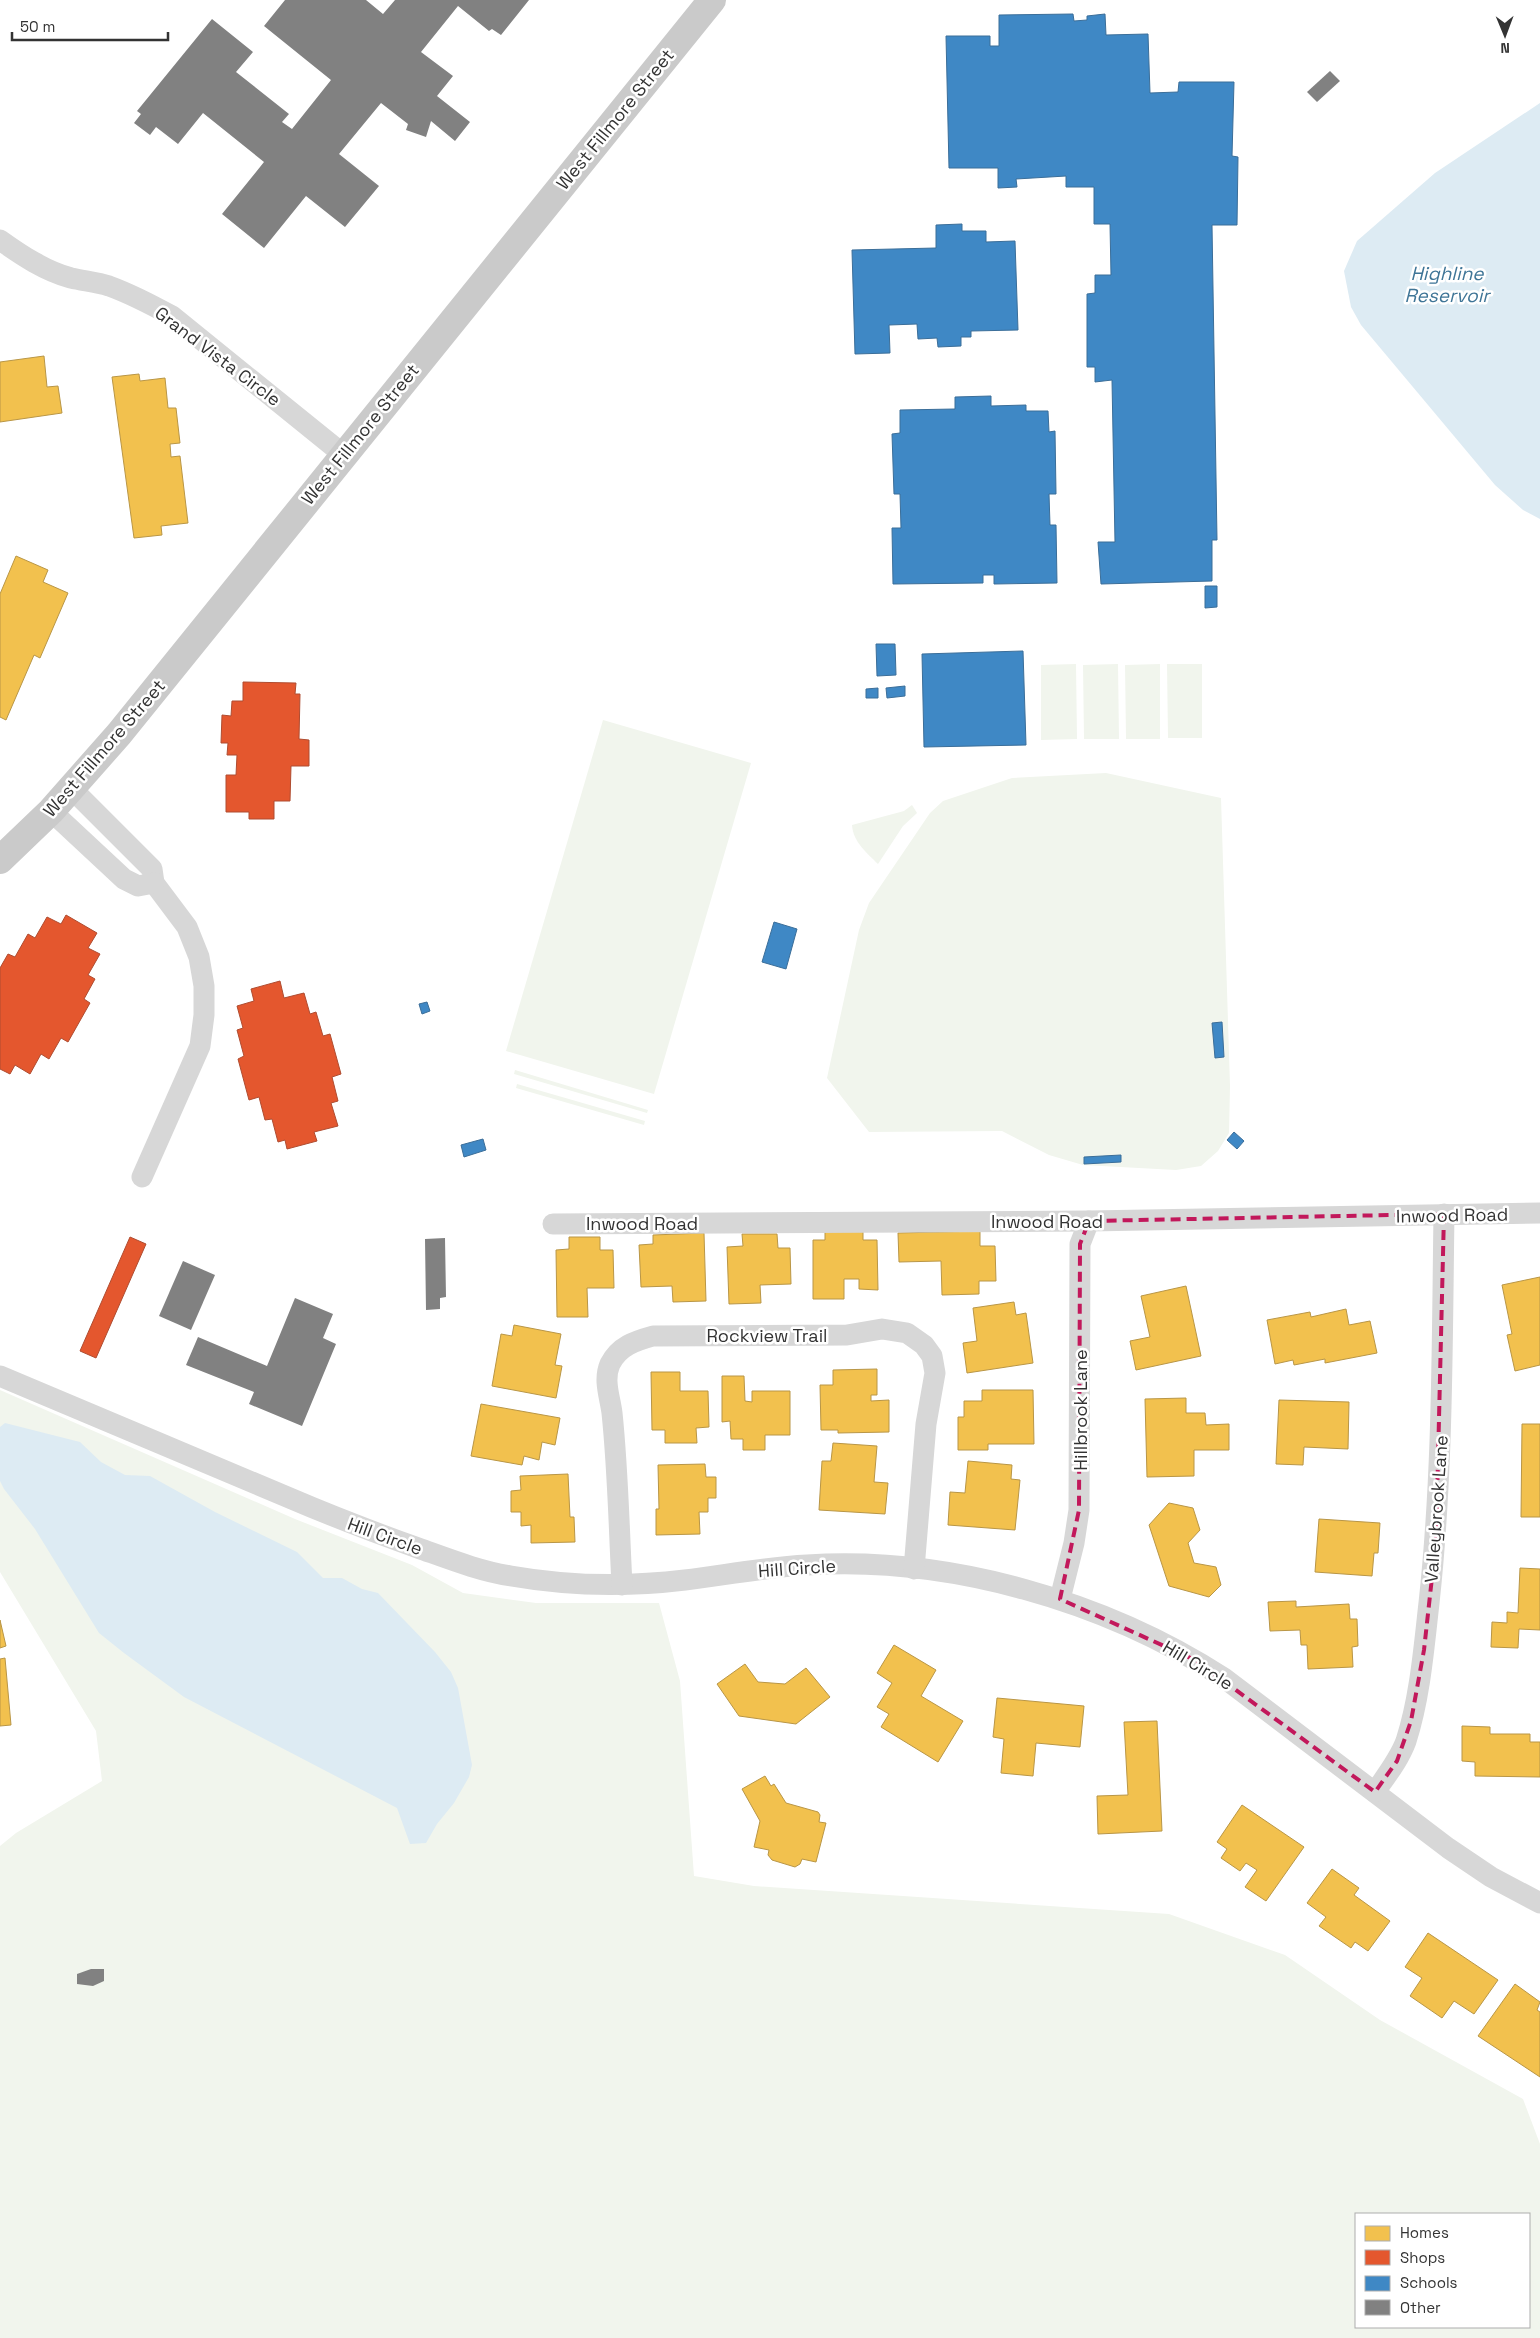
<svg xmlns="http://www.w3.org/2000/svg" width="1540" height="2338" font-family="'Space Grotesk',sans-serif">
<rect width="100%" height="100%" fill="#fff"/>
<g fill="#f1f5ed" fill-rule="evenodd">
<polygon points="1076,664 1077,739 1041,740 1041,665"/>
<polygon points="1118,664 1119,739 1084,739 1083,665"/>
<polygon points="1160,664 1160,739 1126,739 1125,665"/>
<polygon points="1167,664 1202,664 1202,738 1168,738"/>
<polygon points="603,720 751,763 654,1094 506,1051"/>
<polygon points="1106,773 1221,798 1230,1086 1229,1133 1218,1151 1201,1166 1176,1170 1083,1165 1049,1155 1002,1131 869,1132 827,1078 859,930 869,903 930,813 943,801 1012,778"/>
<path d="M912,805L917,813L903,826L878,864C867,853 853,842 852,825L904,811Z"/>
<polygon points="515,1070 648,1110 647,1113 514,1074"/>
<polygon points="517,1084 645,1121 644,1125 516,1088"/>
<path d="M0,1390L295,1519L412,1565L463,1593L536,1603H659L680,1681L694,1876L754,1886L1169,1914L1285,1955L1380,2020L1523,2099L1540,2144V2338H0V1846L16,1833L102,1781L96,1731L0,1572ZM1356,2214H1529V2327H1356Z"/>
</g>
<g fill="#ddebf3">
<polygon points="1540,103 1540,519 1523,510 1495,485 1361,325 1351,307 1344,271 1357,241 1435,173"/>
<polygon points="5,1423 80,1442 101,1462 125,1475 150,1476 215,1512 297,1552 323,1578 342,1578 362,1589 378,1593 435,1652 451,1672 458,1688 472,1765 469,1777 454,1803 437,1824 426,1843 410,1844 397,1808 184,1697 124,1653 99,1633 35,1529 4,1489 0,1481 0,1427"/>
</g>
<g fill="#f2c14e" stroke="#b99646">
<polygon points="44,356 47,387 58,386 62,413 0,422 0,362"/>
<polygon points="139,374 140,381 165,378 168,408 176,408 180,443 170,444 171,457 180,456 188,523 161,526 162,535 134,538 112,377"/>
<polygon points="16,556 48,570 43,582 68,593 40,658 34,655 6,720 0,717 0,594"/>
<polygon points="825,1231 863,1231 863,1240 877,1240 878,1290 859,1289 859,1279 844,1279 844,1299 813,1299 813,1240 825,1240"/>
<polygon points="980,1231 980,1246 995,1246 996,1281 979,1281 979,1294 942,1295 941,1261 899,1262 898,1233"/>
<polygon points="704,1233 706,1301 673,1302 672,1286 641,1287 639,1245 653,1244 653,1235"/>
<polygon points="742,1234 777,1234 778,1248 790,1248 791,1284 760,1285 761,1303 729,1304 727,1247 743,1246"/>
<polygon points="569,1237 600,1237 600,1250 613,1250 614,1288 587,1288 588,1317 557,1317 556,1250 569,1249"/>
<polygon points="1540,1277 1540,1365 1515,1371 1507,1335 1512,1334 1502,1285"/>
<polygon points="1186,1286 1201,1356 1136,1370 1130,1341 1150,1337 1141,1296"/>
<polygon points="1014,1302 1016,1315 1026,1313 1033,1363 967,1373 963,1343 977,1341 973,1308"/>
<polygon points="1346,1309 1349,1325 1370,1321 1377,1353 1325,1363 1325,1359 1294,1365 1293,1360 1275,1364 1267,1320 1310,1312 1311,1317"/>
<polygon points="514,1325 561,1334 555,1365 562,1366 556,1398 492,1386 501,1334 512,1336"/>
<polygon points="877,1369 877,1395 871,1395 871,1401 889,1400 889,1432 838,1433 838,1430 821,1430 820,1385 833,1385 833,1370"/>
<polygon points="651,1372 680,1372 680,1391 708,1391 709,1427 696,1428 697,1443 665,1443 665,1430 652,1430"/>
<polygon points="722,1376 744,1376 745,1401 752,1402 752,1391 790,1391 790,1435 765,1435 765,1450 743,1450 743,1439 731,1439 730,1421 722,1422"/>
<polygon points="982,1390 1033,1390 1034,1444 988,1444 988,1450 958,1450 958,1417 964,1417 964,1401 982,1401"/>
<polygon points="1186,1398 1186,1413 1205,1413 1206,1425 1229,1424 1229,1450 1194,1450 1194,1476 1147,1477 1145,1399"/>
<polygon points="1279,1400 1349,1402 1348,1449 1304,1447 1303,1465 1276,1464"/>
<polygon points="481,1404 560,1418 555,1445 542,1442 539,1460 524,1456 522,1465 471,1456"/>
<polygon points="1522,1424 1540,1424 1540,1517 1521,1517"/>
<polygon points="833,1443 877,1446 874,1482 888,1483 885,1514 819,1510 822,1461 831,1461"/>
<polygon points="968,1461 1012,1465 1011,1479 1020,1480 1015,1530 948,1525 950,1492 965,1493"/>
<polygon points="705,1464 706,1477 716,1477 716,1498 708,1498 708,1512 699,1512 700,1534 656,1535 656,1509 659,1509 658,1465"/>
<polygon points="568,1474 570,1517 574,1517 575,1542 531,1543 531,1525 521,1526 521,1512 511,1512 511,1491 521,1490 520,1476"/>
<polygon points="1169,1503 1193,1508 1200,1530 1188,1543 1194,1563 1216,1567 1221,1585 1209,1597 1169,1586 1149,1525"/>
<polygon points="1319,1519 1380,1523 1378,1553 1374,1553 1372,1576 1315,1572"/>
<polygon points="1520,1568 1540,1569 1540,1630 1519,1629 1518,1648 1491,1647 1492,1622 1507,1623 1507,1612 1518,1613"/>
<polygon points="1296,1601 1296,1607 1349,1604 1350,1619 1357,1619 1358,1646 1352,1647 1353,1667 1308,1669 1307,1645 1301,1645 1300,1630 1270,1631 1268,1602"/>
<polygon points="0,1620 6,1646 0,1648"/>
<polygon points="894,1645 936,1670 921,1696 963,1721 938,1762 881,1727 889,1714 877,1707 892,1683 877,1673"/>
<polygon points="5,1658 11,1725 0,1726 0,1659"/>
<polygon points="745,1664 758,1682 785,1684 806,1668 830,1697 796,1724 739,1716 717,1684"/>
<polygon points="997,1698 1084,1706 1080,1747 1036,1743 1033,1776 1001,1773 1004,1739 993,1737"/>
<polygon points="1157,1721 1162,1831 1098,1834 1097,1796 1128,1795 1124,1722"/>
<polygon points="1462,1726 1490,1727 1490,1734 1530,1734 1530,1742 1540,1742 1540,1777 1475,1776 1475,1762 1462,1761"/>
<polygon points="765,1776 771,1786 774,1784 786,1803 818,1812 820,1815 819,1822 826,1823 816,1862 802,1859 800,1864 795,1867 772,1860 768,1855 769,1850 754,1847 760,1821 742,1789"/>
<polygon points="1242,1805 1304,1847 1266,1901 1245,1887 1257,1870 1246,1863 1240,1871 1221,1858 1227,1849 1217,1842"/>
<polygon points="1332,1869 1359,1888 1354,1895 1390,1921 1368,1951 1355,1942 1351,1948 1319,1926 1326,1917 1307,1903"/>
<polygon points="1428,1933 1498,1980 1474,2014 1454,2001 1442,2018 1410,1996 1422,1978 1405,1967"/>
<polygon points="1515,1984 1540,2002 1537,2010 1540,2012 1540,2077 1478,2036"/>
</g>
<g fill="#e4572e" stroke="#af4c30">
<polygon points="243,682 296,683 295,694 300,694 299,739 309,740 309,766 291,766 290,801 274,801 274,819 249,819 249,812 226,812 226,775 236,775 237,755 227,755 228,743 221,743 222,715 231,716 232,701 243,701"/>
<polygon points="66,915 97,933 88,948 100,954 88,975 95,979 84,999 90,1003 68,1042 61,1038 49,1059 41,1054 30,1074 15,1065 10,1074 0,1069 0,968 8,954 15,957 28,934 35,938 47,917 61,924"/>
<polygon points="280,981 284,998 304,993 310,1014 316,1012 323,1036 330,1034 341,1074 332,1077 338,1101 331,1103 338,1126 314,1132 317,1141 287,1149 285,1140 278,1142 272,1119 265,1120 259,1097 249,1100 238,1059 244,1056 237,1030 243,1028 237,1006 254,1001 251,989"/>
<polygon points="130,1237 146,1244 96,1358 80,1351"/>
</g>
<g fill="#3f88c5" stroke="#3b6e99">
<polygon points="1073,14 1074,21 1087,20 1087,16 1105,14 1106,35 1148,34 1150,93 1178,92 1179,82 1234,82 1232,156 1238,157 1237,225 1212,225 1217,540 1212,540 1212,581 1101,584 1098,542 1115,542 1112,380 1095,382 1095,367 1087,367 1087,294 1095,293 1095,275 1111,275 1110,224 1094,224 1094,187 1066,187 1066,176 1016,179 1017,187 998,188 998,168 949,168 946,36 990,36 990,46 999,46 999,15"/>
<polygon points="962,224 962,231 986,231 986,242 1015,241 1018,330 971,331 971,337 961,337 961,346 938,347 937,338 918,339 917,324 889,325 890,353 855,354 852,250 936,248 936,225"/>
<polygon points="991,396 991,406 1026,405 1026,411 1048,411 1049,432 1055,431 1056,494 1049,494 1050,525 1056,525 1057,583 994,584 994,575 983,575 983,583 893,584 892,528 901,528 900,494 894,494 892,434 900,433 900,410 955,409 955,397"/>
<polygon points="1205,586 1217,586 1217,607 1205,608"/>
<polygon points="876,644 895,644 896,675 877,676"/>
<polygon points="1023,651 1026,745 924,747 922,654"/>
<polygon points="905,686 905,696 887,698 886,688"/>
<polygon points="878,688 878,698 866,698 866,689"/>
<polygon points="774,922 797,929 786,969 762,962"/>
<polygon points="427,1002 430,1011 422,1014 419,1004"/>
<polygon points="1222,1022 1224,1057 1215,1058 1212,1023"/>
<polygon points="1234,1132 1244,1141 1237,1149 1227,1140"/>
<polygon points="483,1139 486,1150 464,1157 461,1145"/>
<polygon points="1121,1155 1121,1162 1084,1164 1084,1157"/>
</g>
<g fill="#818181">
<polygon points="285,0 366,0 383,14 395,0 529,0 501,35 492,29 489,31 458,6 421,52 453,76 437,96 470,122 455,141 431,121 426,137 406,130 408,124 381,103 339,154 379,186 345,227 306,196 264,248 222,214 264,162 203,113 178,144 156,127 150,135 134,123 141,114 137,111 212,19 253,52 236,72 289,114 282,122 292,129 331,80 264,26"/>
<polygon points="1330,71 1340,81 1317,102 1307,92"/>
<polygon points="445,1238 446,1297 440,1298 440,1309 426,1310 425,1239"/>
<polygon points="183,1261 215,1275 191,1330 159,1316"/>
<polygon points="295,1298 333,1314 323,1338 336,1344 302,1426 249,1404 254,1392 186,1365 198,1337 267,1366"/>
<polygon points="91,1969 104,1969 104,1981 93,1986 77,1984 77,1974"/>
</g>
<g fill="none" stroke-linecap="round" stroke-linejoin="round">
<g stroke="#d7d7d7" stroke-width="21">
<path d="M0,240C21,255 45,271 71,278C84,281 97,282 109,286C131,294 152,305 172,316L344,455"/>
<polyline points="71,788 152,869 154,883 187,927 199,957 204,986 204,1015 200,1046 142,1177"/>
<polyline points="51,811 124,879 138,886 154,883"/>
<polyline points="553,1224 1089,1221 1540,1213"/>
<path d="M0,1376C97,1417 195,1458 292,1499C334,1517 376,1533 418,1548C449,1559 479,1571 511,1576C568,1586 627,1587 685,1580C725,1575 766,1567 807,1565C949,1556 1105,1601 1224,1678L1448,1848L1491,1877L1540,1903"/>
<path d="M622,1585C619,1528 618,1470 612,1413C610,1397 603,1380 610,1364C619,1346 635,1341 653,1336L847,1335L882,1329L907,1333L924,1345L932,1356L935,1373L926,1424L914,1569"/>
<polyline points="1060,1599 1074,1543 1079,1510 1080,1244 1089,1221"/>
<path d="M1375,1792C1386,1776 1399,1760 1406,1741C1420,1698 1424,1647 1429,1603C1443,1474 1442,1344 1444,1214"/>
</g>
<polyline stroke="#cacaca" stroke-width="28" points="0,860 51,811 119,734 712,0"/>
</g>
<path fill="none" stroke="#c2185b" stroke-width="4" stroke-dasharray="10 6" stroke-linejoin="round" d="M1444,1214L1436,1541L1424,1650L1411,1721L1397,1761L1375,1792L1195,1660L1060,1599L1079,1510L1080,1244L1089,1221Z"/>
<g text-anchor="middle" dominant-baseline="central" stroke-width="5" stroke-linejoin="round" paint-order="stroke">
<g font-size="18" fill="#333" stroke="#fff">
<text transform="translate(615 119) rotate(-51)">West Fillmore Street</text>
<text transform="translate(218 356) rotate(37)">Grand Vista Circle</text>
<text transform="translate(360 434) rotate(-51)">West Fillmore Street</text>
<text transform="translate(104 748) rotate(-49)">West Fillmore Street</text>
<text transform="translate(1452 1215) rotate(-1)">Inwood Road</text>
<text x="1047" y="1221">Inwood Road</text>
<text x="642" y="1223">Inwood Road</text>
<text x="767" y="1335">Rockview Trail</text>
<text transform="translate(1080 1410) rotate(-90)">Hillbrook Lane</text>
<text transform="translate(1436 1509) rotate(-86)">Valleybrook Lane</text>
<text transform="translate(385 1536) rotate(20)">Hill Circle</text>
<text transform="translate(797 1568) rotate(-4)">Hill Circle</text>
<text transform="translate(1198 1665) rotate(31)">Hill Circle</text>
</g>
<g font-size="19" font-style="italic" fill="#3f7597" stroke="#fff">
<text x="1447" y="273">Highline<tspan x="1447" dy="22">Reservoir</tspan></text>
</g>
</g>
<rect x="1355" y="2213" width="175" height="115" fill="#ffffff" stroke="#adadad"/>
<rect x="1365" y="2226" width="25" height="15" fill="#f2c14e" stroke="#adadad"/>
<text x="1400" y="2238" font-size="15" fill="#333333">Homes</text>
<rect x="1365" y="2250" width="25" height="15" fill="#e4572e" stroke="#adadad"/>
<text x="1400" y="2263" font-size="15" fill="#333333">Shops</text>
<rect x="1365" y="2276" width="25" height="15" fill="#3f88c5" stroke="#adadad"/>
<text x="1400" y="2288" font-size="15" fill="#333333">Schools</text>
<rect x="1365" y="2300" width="25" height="15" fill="#818181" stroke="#adadad"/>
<text x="1400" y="2313" font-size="15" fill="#333333">Other</text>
<g transform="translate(1505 35) rotate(179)" stroke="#ffffff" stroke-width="4" paint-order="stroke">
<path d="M0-4L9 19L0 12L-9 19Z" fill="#333333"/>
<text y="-8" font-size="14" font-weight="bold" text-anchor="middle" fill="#333333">N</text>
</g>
<path d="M12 32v8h156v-8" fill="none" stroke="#333333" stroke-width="2.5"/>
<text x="20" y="32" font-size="15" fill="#333333" stroke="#ffffff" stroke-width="4" paint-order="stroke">50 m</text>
</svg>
